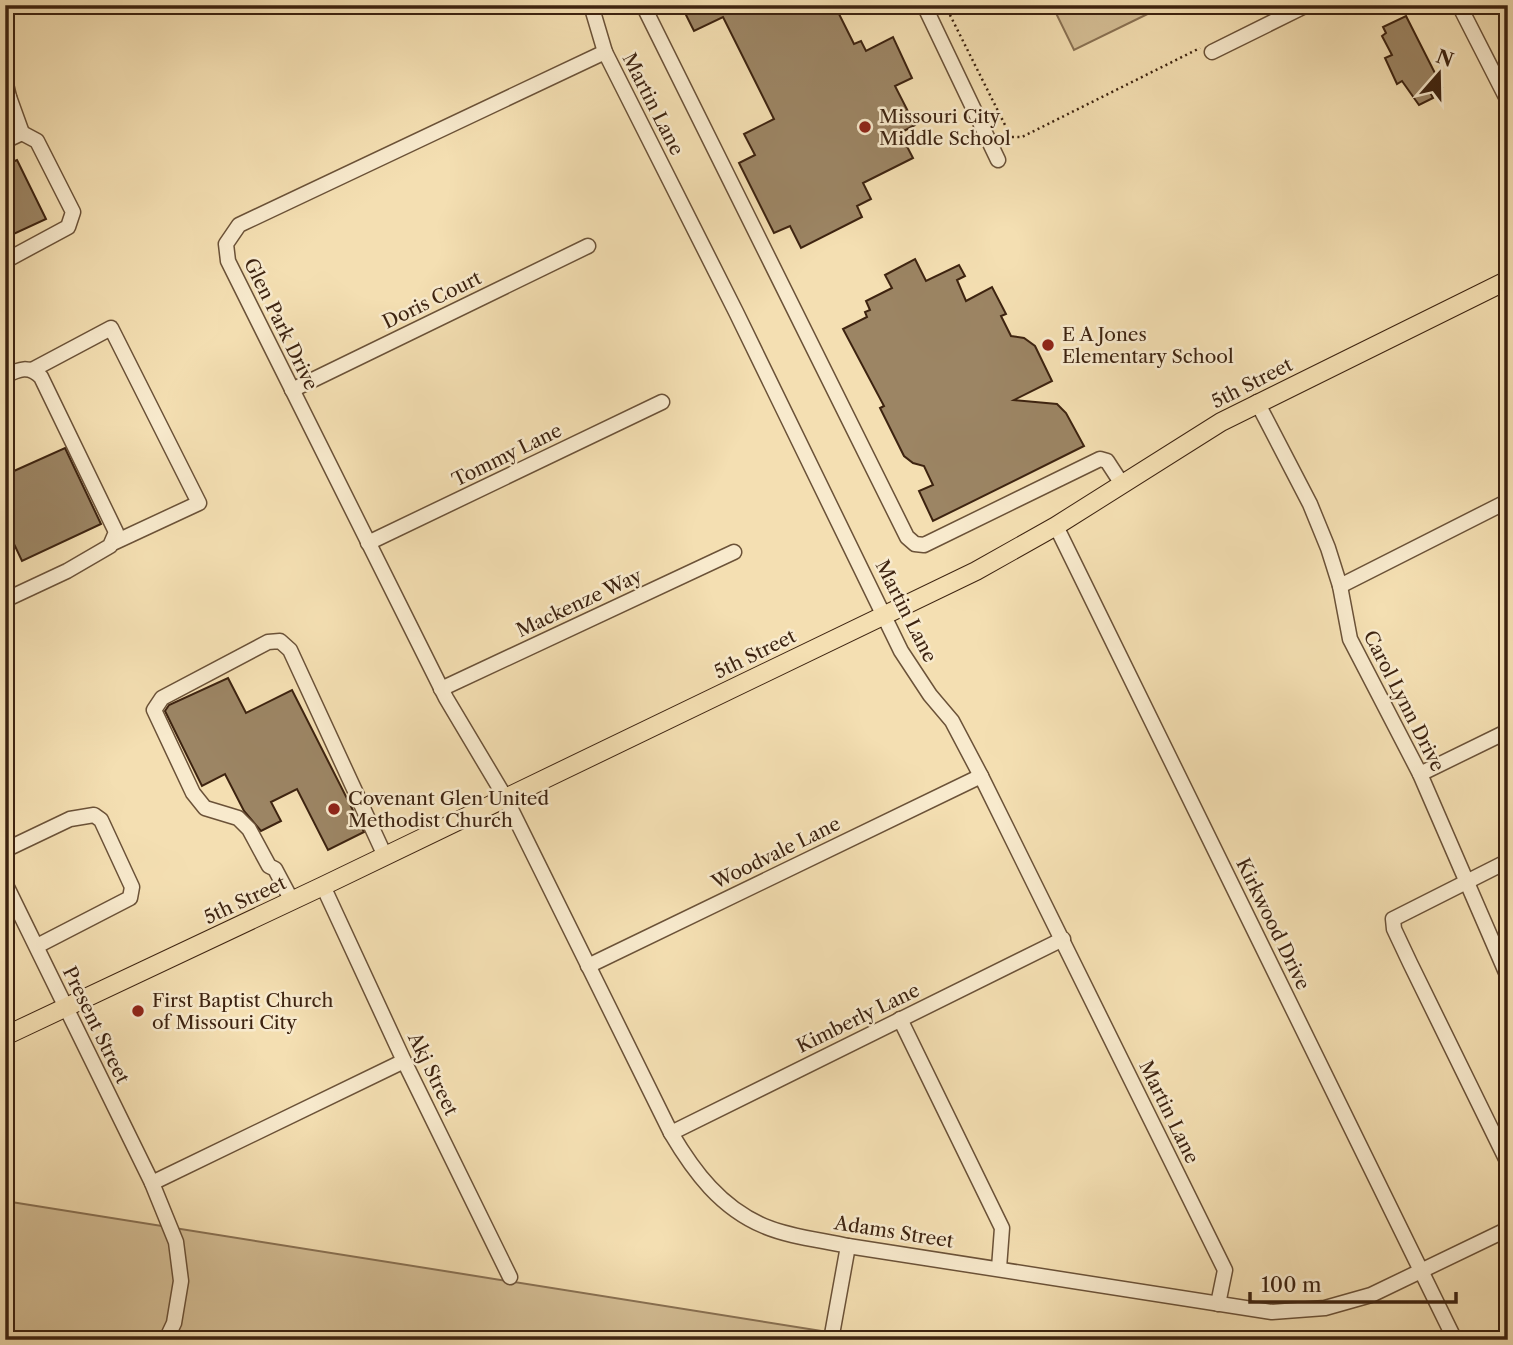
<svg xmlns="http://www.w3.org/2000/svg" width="1513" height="1345" font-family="'Libre Caslon Text',serif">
<rect width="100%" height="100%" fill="#f4dfb2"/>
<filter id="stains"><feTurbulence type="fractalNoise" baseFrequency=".00286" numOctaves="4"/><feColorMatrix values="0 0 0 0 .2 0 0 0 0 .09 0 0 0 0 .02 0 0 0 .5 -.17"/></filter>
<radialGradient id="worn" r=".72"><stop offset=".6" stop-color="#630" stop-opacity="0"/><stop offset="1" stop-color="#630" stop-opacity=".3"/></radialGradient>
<g fill="#d5bf96" stroke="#897153" stroke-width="2">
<polygon points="1052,5 1166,5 1074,50"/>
<polygon points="5,1201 878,1340 5,1340"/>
</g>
<g fill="#9c8564" stroke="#3d2310" stroke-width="2">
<polygon points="681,5 859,5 839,14 854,44 861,41 866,51 893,37 912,78 895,86 915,125 900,133 913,158 863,183 871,199 857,206 862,217 801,248 790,226 774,233 739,163 755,155 744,134 774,119 723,17 694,31"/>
<polygon points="1406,16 1442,87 1430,92 1433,98 1419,105 1402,81 1397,84 1385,58 1392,55 1382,36 1386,33 1383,27"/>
<polygon points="17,160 46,219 5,238 5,165"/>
<polygon points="915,259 926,281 959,265 965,276 957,280 966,301 992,287 1006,314 1001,316 1011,336 1024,338 1035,346 1052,381 1014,400 1057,404 1066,413 1084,446 933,521 919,491 933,485 924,466 913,463 904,456 880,408 884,406 843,329 867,317 865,312 870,310 866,301 892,288 885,275"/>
<polygon points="65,448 101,524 22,561 5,525 5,475"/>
<polygon points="228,678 246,713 292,690 364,832 328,850 297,789 271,802 281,821 261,831 244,811 225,774 202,786 165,711 169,705"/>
</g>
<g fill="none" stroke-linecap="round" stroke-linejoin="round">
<g stroke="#6b5238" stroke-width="17">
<g id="minor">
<polyline points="591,5 605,52 736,312 901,651 930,695 952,721 981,776 1225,1270 1218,1304"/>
<polyline points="643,5 907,537 915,544 924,545 1100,459 1107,461 1122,484"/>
<polyline points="924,5 998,160"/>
<polyline points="1459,5 1508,101"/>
<path d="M605,52L239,225L226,244L228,261L446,698L505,797L671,1133C694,1172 721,1208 764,1226C790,1237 821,1240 848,1246L1272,1312L1325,1308L1371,1295L1508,1229"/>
<polyline points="1212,52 1307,5"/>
<polyline points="5,80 9,97 5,99"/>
<polyline points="9,97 22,133"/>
<polyline points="5,141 22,133 37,141 73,212 68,227 5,261"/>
<polyline points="32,370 111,328 199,503 113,543"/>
<path d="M5,376C19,369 29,365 41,377L116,532L110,546L67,571L5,600"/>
<polyline points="292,390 588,246"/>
<polyline points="1257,402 1310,504 1328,548 1340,586 1350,639 1420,774 1508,977"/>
<polyline points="1056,526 1455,1340"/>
<polyline points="368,543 662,402"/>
<polyline points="1340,586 1508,501"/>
<polyline points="441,689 734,552"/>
<polyline points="1420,774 1508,731"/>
<polyline points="5,850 70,819 94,815 101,820 132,887 130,898 37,946"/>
<polyline points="1508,861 1393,919 1394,929 1410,963 1508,1163"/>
<polyline points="5,883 152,1183 176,1242 181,1281 174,1323 166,1340"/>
<polyline points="323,886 404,1061 510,1277"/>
<polyline points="292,901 275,869 269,866 249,829 238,818 205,808 193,793 154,710 162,698 268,642 280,641 290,650 385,856"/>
<polyline points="588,966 981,776"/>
<polyline points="900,1019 1002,1228 999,1268"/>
<polyline points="671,1133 1063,939"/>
<polyline points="152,1183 404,1061"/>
<polyline points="831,1340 848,1246"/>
</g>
</g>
<g stroke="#3d2310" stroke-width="20">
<polyline id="major" points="5,1036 323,886 976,571 1056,526 1221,422 1508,280"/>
</g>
<g stroke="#3d2310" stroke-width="2.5" stroke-dasharray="2 3.5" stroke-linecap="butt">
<polyline points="945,5 1011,137 1022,137 1200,48"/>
<polyline points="386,824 395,818"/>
</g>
<use href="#minor" stroke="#f8eacd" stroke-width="14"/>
<use href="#major" stroke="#f4dfb2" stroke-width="18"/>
</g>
<g fill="#8f2418" stroke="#f8eacd" stroke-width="2.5">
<circle cx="865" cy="127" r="7"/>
<circle cx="1048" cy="345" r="7"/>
<circle cx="334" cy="809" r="7"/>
<circle cx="138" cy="1011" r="7"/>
</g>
<g text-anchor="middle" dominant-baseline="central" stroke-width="5" stroke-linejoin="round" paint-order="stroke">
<g font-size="19" fill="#3d2310" stroke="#f8eacd">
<text transform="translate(653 104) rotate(63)">Martin Lane</text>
<text transform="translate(432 300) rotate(-26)">Doris Court</text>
<text transform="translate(281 324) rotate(64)">Glen Park Drive</text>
<text transform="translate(1252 383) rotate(-27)">5th Street</text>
<text transform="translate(507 455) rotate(-26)">Tommy Lane</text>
<text transform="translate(579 603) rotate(-25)">Mackenze Way</text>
<text transform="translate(906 611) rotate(63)">Martin Lane</text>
<text transform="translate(755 654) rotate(-26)">5th Street</text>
<text transform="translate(1404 701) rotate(63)">Carol Lynn Drive</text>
<text transform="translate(776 853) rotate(-26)">Woodvale Lane</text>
<text transform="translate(245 900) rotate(-25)">5th Street</text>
<text transform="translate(1273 924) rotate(64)">Kirkwood Drive</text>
<text transform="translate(858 1018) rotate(-26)">Kimberly Lane</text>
<text transform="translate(96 1025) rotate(64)">Present Street</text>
<text transform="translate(433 1074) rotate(64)">Akj Street</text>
<text transform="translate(1169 1112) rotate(64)">Martin Lane</text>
<text transform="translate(894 1232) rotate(9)">Adams Street</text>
</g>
<g font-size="19" fill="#3d2310" stroke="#f8eacd" text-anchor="start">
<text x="879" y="116">Missouri City<tspan x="879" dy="22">Middle School</tspan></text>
<text x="1062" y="334">E A Jones<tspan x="1062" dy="22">Elementary School</tspan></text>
<text x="348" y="798">Covenant Glen United<tspan x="348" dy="22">Methodist Church</tspan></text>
<text x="152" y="1000">First Baptist Church<tspan x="152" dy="22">of Missouri City</tspan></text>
</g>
</g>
<rect width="1513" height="1345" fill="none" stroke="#f4dfb2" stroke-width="28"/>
<rect x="7" y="7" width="1499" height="1331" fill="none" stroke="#3d2310" stroke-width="3.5"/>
<rect x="14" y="14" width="1485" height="1317" fill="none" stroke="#3d2310" stroke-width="2"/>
<g transform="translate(1439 74) rotate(20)" stroke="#f8eacd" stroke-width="5" paint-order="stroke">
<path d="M0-5L12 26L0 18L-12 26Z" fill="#3d2310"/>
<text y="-10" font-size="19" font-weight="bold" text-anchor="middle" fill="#3d2310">N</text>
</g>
<path d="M1250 1292v10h206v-10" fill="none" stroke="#3d2310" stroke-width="3.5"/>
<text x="1261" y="1292" font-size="21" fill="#3d2310" stroke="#f8eacd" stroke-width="5" paint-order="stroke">100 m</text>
<rect width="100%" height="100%" filter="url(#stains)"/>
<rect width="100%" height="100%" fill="url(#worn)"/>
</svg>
